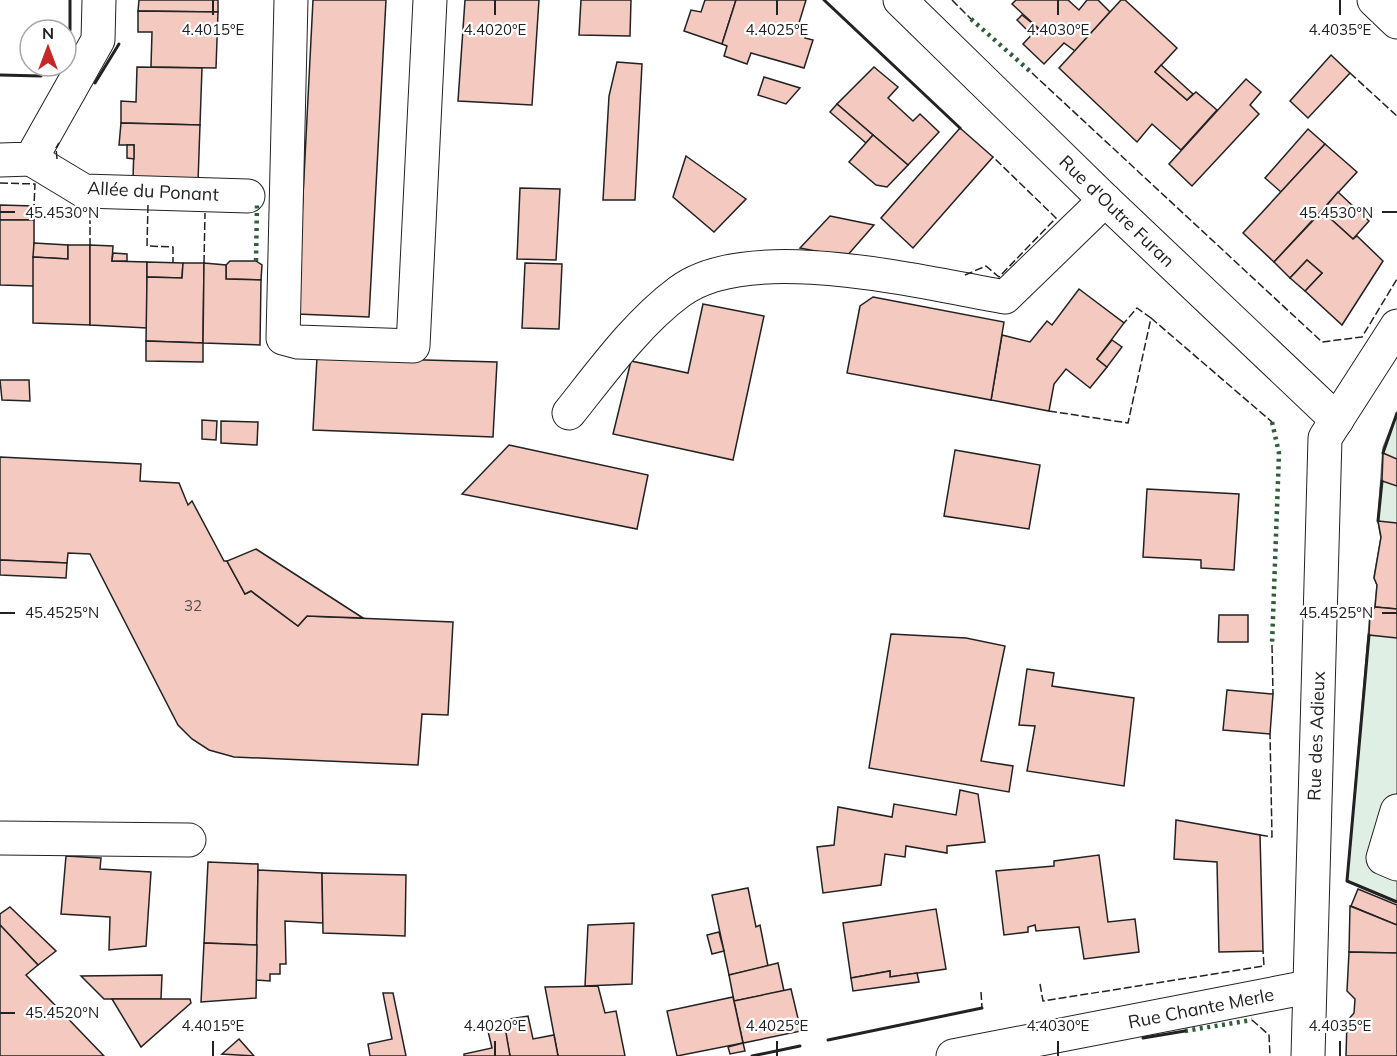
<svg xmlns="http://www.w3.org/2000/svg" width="1397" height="1056" font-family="Mulish,sans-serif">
<rect width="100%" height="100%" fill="#fff"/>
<polygon fill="#e0efe3" stroke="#6f6f6f" stroke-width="1.5" points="1397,413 1397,902 1347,881 1370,614 1375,607 1377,585 1374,578 1381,538 1378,521 1383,448"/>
<g fill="#f3c9c0" stroke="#222" stroke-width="1.5">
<polygon points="139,0 218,0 218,12 138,11"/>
<polygon points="313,0 386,0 369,317 297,314"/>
<polygon points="465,0 539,0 532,105 458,101"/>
<polygon points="581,0 631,0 630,36 579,35"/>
<polygon points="705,0 736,0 722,44 684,31 691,10 701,12"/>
<polygon points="736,0 806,0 799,23 808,26 805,38 813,40 804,68 751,53 747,64 724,56 727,46 722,44"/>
<polygon points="1016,0 1068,0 1079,10 1087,0 1098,0 1110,12 1075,51 1064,43 1044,64 1023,44 1038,28 1012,4"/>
<polygon points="1121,0 1125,0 1177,48 1155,72 1187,100 1196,92 1217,110 1181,150 1152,124 1137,142 1059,68"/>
<polygon points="138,11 218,12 216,68 151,67 152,32 138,32"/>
<polygon points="1022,15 1038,28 1032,35 1017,20"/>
<polygon points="1331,55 1350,73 1308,118 1290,101"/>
<polygon points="617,62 642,64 635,200 603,200 609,96"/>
<polygon points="1161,65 1193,94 1187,100 1155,72"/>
<polygon points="137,67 202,68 200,125 121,123 121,101 136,102"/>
<polygon points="874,67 898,87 888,98 913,121 920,114 939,132 908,165 837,104"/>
<polygon points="764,77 800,88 786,104 758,95"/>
<polygon points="1246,79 1261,92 1250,105 1259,114 1192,186 1169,164"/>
<polygon points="837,104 873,135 866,143 830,112"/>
<polygon points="121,123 200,125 198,182 133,180 134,145 119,145"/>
<polygon points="960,128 993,157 913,248 881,218"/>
<polygon points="1308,129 1325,144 1281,192 1265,178"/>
<polygon points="873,135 908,165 887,187 876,185 849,162"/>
<polygon points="1325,144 1357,172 1274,262 1243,233"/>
<polygon points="127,145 134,145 134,159 127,158"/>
<polygon points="686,156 746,199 714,232 673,197"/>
<polygon points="520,188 560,189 556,260 517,259"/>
<polygon points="1338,192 1369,221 1353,239 1322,211"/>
<polygon points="0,205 34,206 34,220 0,220"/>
<polygon points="1322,211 1353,239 1357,236 1383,261 1342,325 1305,291 1322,273 1307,260 1290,278 1274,262"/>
<polygon points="830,216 874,225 846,257 800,248"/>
<polygon points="0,220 34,220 34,286 0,285"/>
<polygon points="34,243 68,245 68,259 33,257"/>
<polygon points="68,245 90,245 90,325 33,323 33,257 68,259"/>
<polygon points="90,245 113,246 112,261 147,262 147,328 90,325"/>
<polygon points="113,253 127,254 127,261 112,261"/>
<polygon points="1307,260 1322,273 1305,291 1290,278"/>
<polygon points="230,261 256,261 262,265 261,280 226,279 226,265"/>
<polygon points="147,262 183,263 182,278 147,277"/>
<polygon points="183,263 204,263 203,343 146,341 147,277 182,278"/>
<polygon points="204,263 226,265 226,279 261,280 260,345 203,343"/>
<polygon points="525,263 562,264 559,329 522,328"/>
<polygon points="1079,289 1124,323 1097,359 1107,367 1090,388 1066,369 1054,384 1049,411 991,400 1002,335 1030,342 1047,321 1052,325"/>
<polygon points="873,297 1004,322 991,400 847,373 860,306"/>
<polygon points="703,304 764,316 733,460 613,434 631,361 688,373"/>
<polygon points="1112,340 1122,347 1107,367 1097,359"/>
<polygon points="146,341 203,343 203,362 146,361"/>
<polygon points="317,357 497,362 493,437 313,430"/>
<polygon points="0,380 29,380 30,401 2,400"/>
<polygon points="202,420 217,421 216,440 202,439"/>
<polygon points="221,421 258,422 257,445 221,443"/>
<polygon points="509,445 648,475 637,529 462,494"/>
<polygon points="955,450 1040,465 1029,529 944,516"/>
<polygon points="1383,453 1397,459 1397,486 1382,481"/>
<polygon points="0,457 141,464 140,481 179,483 188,505 192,501 224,561 227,561 245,594 251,591 298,626 307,616 453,622 448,715 422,714 418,765 234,757 209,750 192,739 178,725 90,554 68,553 67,563 0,560 0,564"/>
<polygon points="1147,489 1239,494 1234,570 1201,568 1201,560 1143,557"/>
<polygon points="1378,521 1397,523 1397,609 1375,607 1377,585 1374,578 1381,537"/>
<polygon points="256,549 363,618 307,616 298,626 251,591 245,594 227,561"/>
<polygon points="0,560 67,563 66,578 0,575"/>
<polygon points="1375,607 1397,609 1397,638 1369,635 1370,614"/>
<polygon points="1219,615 1248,615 1248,642 1218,642"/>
<polygon points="891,634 966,638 1005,646 981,761 1013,766 1009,792 869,768"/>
<polygon points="1027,669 1054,673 1052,686 1134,698 1124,786 1027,771 1035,726 1019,725"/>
<polygon points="1227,690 1273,694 1270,734 1223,730"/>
<polygon points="960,790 978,794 985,842 947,846 947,853 906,846 905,857 885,854 881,885 823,893 817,847 834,845 838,807 892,817 894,804 956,815"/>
<polygon points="1176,820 1260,835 1263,951 1219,952 1217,862 1174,859"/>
<polygon points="1099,855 1108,922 1135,919 1139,952 1084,959 1079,927 1036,931 1035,925 1028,927 1028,932 1004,935 996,871 1054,866 1054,861"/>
<polygon points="66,856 101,858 100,869 151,872 146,946 109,950 110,917 61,914"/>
<polygon points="208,862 258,864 257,945 204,943"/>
<polygon points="258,870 322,873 323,923 285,921 286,964 280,964 280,974 270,974 270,981 256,980"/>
<polygon points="322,873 406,875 405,936 323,933"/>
<polygon points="748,888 756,927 760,925 768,966 729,975 712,895"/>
<polygon points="1358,889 1397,905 1397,925 1351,906"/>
<polygon points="1350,906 1397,925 1397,953 1349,952"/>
<polygon points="10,907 56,951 38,965 0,925 0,914"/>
<polygon points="936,909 946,969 890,977 890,971 851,978 843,923"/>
<polygon points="634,923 632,984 585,986 588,925"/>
<polygon points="0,925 38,965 26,975 104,1056 0,1056"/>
<polygon points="719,932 724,951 712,954 707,935"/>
<polygon points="204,943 257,945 256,998 201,1002"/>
<polygon points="1349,952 1397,953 1397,1056 1346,1056 1347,1021 1354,1013 1355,999 1347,991"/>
<polygon points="778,963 784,991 734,1001 729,975"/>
<polygon points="890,971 890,977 917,973 919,982 853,991 851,978"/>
<polygon points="162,975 161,999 104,999 81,976"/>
<polygon points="598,986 605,1013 616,1011 625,1056 558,1056 545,987"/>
<polygon points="791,989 801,1031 743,1043 734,1001"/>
<polygon points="383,993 393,993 406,1056 370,1056 368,1044 392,1039"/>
<polygon points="733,997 743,1043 677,1056 667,1011"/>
<polygon points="112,999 190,999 191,1003 141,1047"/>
<polygon points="528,1016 533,1039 554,1035 558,1056 510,1056 503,1020"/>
<polygon points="505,1027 510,1056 464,1056 464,1054 492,1048 488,1031"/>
<polygon points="239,1039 254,1056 222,1054"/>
<polygon points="743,1043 745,1051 730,1054 728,1047"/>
</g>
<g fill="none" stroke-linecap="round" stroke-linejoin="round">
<g stroke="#222" stroke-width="35">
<g id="minor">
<polyline points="291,0 283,338 298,342 413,346 430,0"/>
<polyline points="900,0 1105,200 1337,420"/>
<polyline points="1374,0 1397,22"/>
<polyline points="31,159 84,191 248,196"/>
<polyline points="0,160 31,159 98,40 99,0"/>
<path d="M569,413C601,373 637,323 679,292C749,239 923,283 1005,297L1105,200"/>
<polyline points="1397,811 1383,858 1397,864"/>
<polyline points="0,838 189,840"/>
<polyline points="953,1056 1308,987"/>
<polyline points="1308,1056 1325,438 1397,326"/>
</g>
</g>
<use href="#minor" stroke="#fff" stroke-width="33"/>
<g stroke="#2f5e38" stroke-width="4.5" stroke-dasharray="3 4.5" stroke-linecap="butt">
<polyline points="971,19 1032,73"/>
<polyline points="256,261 257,205"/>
<polyline points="1272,422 1279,453 1272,645"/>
<polyline points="1185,1031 1252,1020"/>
</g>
<g stroke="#222" stroke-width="1.5" stroke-dasharray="8 3" stroke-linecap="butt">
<polyline points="952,0 971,19"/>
<polyline points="1032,73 1322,342 1362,337 1397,279"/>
<polyline points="1350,73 1397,116"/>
<polyline points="57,159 56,148 59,143"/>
<polyline points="0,183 35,184 34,206"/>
<polyline points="90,205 90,245"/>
<polyline points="148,205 147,246 173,247 173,263"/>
<polyline points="204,263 205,213"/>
<polyline points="965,275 986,266 999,277 1056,218 993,157"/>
<polyline points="1151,318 1272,422"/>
<polyline points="1049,411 1128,423 1151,318 1137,308 1124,323"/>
<polyline points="1272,645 1273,694"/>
<polyline points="1260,835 1272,837 1270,734"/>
<polyline points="1040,984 1043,1001 1264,966 1263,951"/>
<polyline points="981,992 982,1008"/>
<polyline points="1252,1020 1269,1035 1270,1056"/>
</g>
<g stroke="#222" stroke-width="3">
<polyline points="824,0 960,128"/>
<polyline points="66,37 70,30 70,0"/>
<polyline points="0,75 41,76 48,66"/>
<polyline points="95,83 119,44"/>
<polyline points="1383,453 1397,413"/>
<polyline points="1378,521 1382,481"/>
<polyline points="1369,635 1347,881 1397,902"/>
<polyline points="1143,1038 1185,1031"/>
<polyline points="828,1040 982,1008"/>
<polyline points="752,1056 800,1046"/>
</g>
</g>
<path fill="none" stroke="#222" stroke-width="2" d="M213,0V15M495,0V15M777,0V15M1058,0V15M1340,0V15M0,212H15M1382,212H1397M0,613H15M1382,613H1397M0,1013H15M213,1041V1056M495,1041V1056M777,1041V1056M1058,1041V1056M1340,1041V1056"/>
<g text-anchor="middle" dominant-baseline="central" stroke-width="4.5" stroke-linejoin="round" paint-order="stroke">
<g font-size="15" fill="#564c4a">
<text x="193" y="605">32</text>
</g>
<g font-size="18" fill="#222" stroke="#fff">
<text transform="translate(153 191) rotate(3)">Allée du Ponant</text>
<text transform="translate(1117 211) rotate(44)">Rue d'Outre Furan</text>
<text transform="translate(1316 736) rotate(-88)">Rue des Adieux</text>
<text transform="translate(1201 1008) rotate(-11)">Rue Chante Merle</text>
</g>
</g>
<g font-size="15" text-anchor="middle" fill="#222" stroke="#fff" stroke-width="4.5" stroke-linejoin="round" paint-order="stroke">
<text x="213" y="35">4.4015°E</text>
<text x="495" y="35">4.4020°E</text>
<text x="777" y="35">4.4025°E</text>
<text x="1058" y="35">4.4030°E</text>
<text x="1340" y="35">4.4035°E</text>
<text x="62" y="218">45.4530°N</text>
<text x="1336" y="218">45.4530°N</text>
<text x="62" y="618">45.4525°N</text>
<text x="1336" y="618">45.4525°N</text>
<text x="62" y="1018">45.4520°N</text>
<text x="213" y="1031">4.4015°E</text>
<text x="495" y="1031">4.4020°E</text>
<text x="777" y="1031">4.4025°E</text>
<text x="1058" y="1031">4.4030°E</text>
<text x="1340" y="1031">4.4035°E</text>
</g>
<g transform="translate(48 48)"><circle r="28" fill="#ffffff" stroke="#a7a7a7" stroke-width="1.5"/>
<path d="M0-4.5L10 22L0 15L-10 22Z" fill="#c62828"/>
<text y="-9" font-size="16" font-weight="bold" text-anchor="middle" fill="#222222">N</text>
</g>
</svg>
